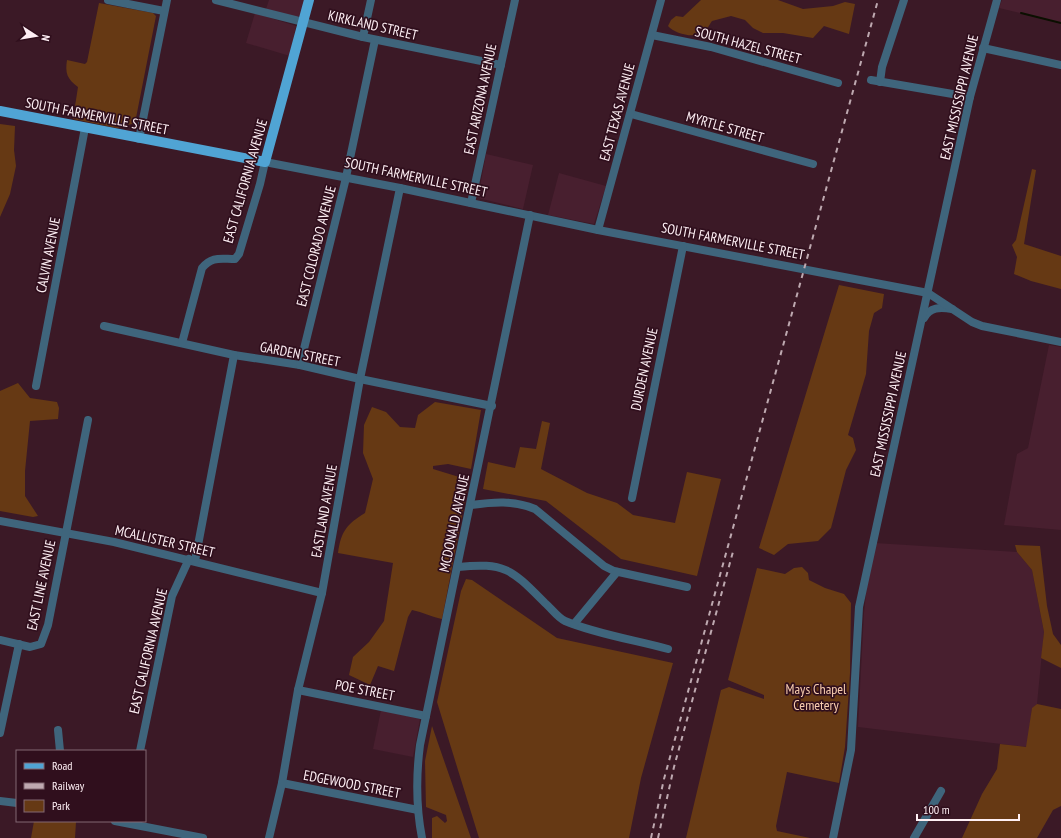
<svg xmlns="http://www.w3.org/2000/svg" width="1061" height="838" font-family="'PT Sans Narrow',sans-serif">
<rect width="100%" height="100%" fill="#3b1926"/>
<g fill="#481f2f">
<polygon points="269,0 305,0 301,15 297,17 266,9"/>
<polygon points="1002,0 1061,0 1061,23 999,8"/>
<polygon points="255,13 296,26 290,56 246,43"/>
<polygon points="486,154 533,165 523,209 478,198"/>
<polygon points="559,173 606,186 594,224 548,215"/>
<polygon points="1049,345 1061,347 1061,530 1004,525 1017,454 1028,448"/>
<polygon points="875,543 1017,552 1032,570 1044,632 1037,704 1032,709 1027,747 858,727 864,613 867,584"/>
<polygon points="381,710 420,719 413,757 373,749"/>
</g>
<g fill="#663914">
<path d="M701,0H778L803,9L833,6L845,2L855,4L849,34L824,26L813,38L783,33H763L753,28L745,20L731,16L712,21C709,25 707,30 704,32C695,39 675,34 668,26L671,20L676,16L683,17Z"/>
<path d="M99,3L153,13L156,16L135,123L117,128L73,119L78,87C67,79 65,73 67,60L85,64L87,62Z"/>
<polygon points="0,124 15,126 14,150 16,166 10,194 0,217"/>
<polygon points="1032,169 1036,170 1024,244 1061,256 1061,289 1031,281 1014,274 1017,257 1012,245 1016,240"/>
<polygon points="839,285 884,294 882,308 874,313 869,331 866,374 848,435 853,438 856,450 846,470 831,528 818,541 788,544 774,555 759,548"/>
<polygon points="18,383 30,398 57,402 59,408 58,419 30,421 25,471 25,496 38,516 33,517 0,511 0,391"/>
<path d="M435,402L481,410L471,469L448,464L433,466V469L469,480L442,619C431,617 423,612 412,610L408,617L394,671L378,666L370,685L349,675L353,657L369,642L384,621L393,563L338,553C341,531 347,524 365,513L373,479L363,453L364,425L372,407L386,412L400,427L415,428L418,415Z"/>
<polygon points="542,421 550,423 541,469 587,493 617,503 633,515 675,523 687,472 721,479 697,576 621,559 546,501 483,489 488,462 515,468 520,447 536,449"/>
<polygon points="1015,545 1040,546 1047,606 1053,634 1061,645 1061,668 1041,658 1044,632 1032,570 1017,552"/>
<polygon points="802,567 808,573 809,580 825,588 844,594 851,603 850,673 845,747 839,783 787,772 776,826 777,831 810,838 686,838 721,690 729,687 764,699 764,695 728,680 757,568 785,574 794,568"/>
<polygon points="466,579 472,580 557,638 673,663 641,778 629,838 479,838 437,702 461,591"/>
<polygon points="1037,704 1061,709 1061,806 1053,810 1037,838 962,838 982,794 997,769 1000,744 1026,747 1032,708"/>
<polygon points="432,726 471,838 432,838 432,818 437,816 445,823 447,821 446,815 426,807 425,761"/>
<polygon points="34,821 76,822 75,838 31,838"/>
</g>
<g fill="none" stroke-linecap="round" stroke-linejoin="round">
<polyline stroke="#0b0f00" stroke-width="2" points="1021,13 1061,23"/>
<g stroke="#3f657c" stroke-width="8">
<polyline points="108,0 164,11"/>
<polyline points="216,0 363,37 501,65"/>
<polyline points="652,35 711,47 838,83"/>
<polyline points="363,37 371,0"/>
<polyline points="983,48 1061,65"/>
<polyline points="871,80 970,97"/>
<polyline points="880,82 882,67 904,0"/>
<polyline points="631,114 813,164"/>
<polyline points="139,139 167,0"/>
<polyline points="471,203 515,0"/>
<polyline points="598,230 661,0"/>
<path d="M924,318C930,307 940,307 952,309"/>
<polyline points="104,326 234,355 300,365 360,379 492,406"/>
<path d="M182,343L202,268C212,256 220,259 235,259L239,254L260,184L265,162L400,188L598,230L928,293L972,322L982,326L1061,342"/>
<polyline points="300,365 345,182 375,40"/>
<polyline points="36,386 85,128"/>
<polyline points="632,498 683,246"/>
<path d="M471,505C493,502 514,500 535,509L604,566L614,571L687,587"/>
<polyline points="0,521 114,542 322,593"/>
<polyline points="195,561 234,355"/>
<path d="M458,567C506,562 512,570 545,603C551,608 558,618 565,621C596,634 635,640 668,649"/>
<polyline points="574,624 617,572"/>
<polyline points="0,640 30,647 41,644 48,625 88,420"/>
<polyline points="298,690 426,716"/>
<polyline points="58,730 60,751"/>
<polyline points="0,733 19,644"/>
<polyline points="140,751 172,596 189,559"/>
<polyline points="282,783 418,810"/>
<polyline points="0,801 17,803"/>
<polyline points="115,821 203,838"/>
<polyline points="269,838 282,783 298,690 322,593 360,379 400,188"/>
<path d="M422,838C416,807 416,776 420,745L530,215"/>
<polyline points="833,838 851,750 859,607 970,97 997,0"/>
<polyline points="914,838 941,791"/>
</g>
<polyline stroke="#50a4d4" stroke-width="10" points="0,111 265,162 309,0"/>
<g stroke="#bea9b0" stroke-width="2" stroke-dasharray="5 5" stroke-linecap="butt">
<polyline points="651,838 664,779 878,0"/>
<polyline points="658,838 674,767 734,548"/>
</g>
</g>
<g text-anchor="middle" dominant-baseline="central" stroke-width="3.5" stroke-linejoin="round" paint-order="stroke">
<g font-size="14" fill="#feeff4" stroke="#300f1d">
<text transform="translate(373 25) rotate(13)">KIRKLAND STREET</text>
<text transform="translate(748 45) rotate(15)">SOUTH HAZEL STREET</text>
<text transform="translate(959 97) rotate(-77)">EAST MISSISSIPPI AVENUE</text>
<text transform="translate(480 99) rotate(-78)">EAST ARIZONA AVENUE</text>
<text transform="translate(617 112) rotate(-75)">EAST TEXAS AVENUE</text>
<text transform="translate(97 116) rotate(11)">SOUTH FARMERVILLE STREET</text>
<text transform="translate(725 127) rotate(16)">MYRTLE STREET</text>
<text transform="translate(416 177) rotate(12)">SOUTH FARMERVILLE STREET</text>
<text transform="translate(245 181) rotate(-74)">EAST CALIFORNIA AVENUE</text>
<text transform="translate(733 241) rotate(11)">SOUTH FARMERVILLE STREET</text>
<text transform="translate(316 246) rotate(-76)">EAST COLORADO AVENUE</text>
<text transform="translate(48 255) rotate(-79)">CALVIN AVENUE</text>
<text transform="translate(300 354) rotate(11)">GARDEN STREET</text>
<text transform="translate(644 369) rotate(-78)">DURDEN AVENUE</text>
<text transform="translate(888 414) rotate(-78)">EAST MISSISSIPPI AVENUE</text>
<text transform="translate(324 511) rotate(-80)">EASTLAND AVENUE</text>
<text transform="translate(454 523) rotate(-78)">MCDONALD AVENUE</text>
<text transform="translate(165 541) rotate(13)">MCALLISTER STREET</text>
<text transform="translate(41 585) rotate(-78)">EAST LINE AVENUE</text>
<text transform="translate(148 651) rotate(-77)">EAST CALIFORNIA AVENUE</text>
<text transform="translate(365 690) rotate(11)">POE STREET</text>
<text transform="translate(352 784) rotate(11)">EDGEWOOD STREET</text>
</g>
<g font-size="14" fill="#f8cdaf" stroke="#300f1d">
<text x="816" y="689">Mays Chapel<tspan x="816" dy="16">Cemetery</tspan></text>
</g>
</g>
<rect x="16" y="750" width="130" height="72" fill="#300f1d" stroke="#826973"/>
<rect x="24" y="763" width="20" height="6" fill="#50a4d4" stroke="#826973"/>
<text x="52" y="770" font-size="12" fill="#feeff4">Road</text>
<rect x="24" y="783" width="20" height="6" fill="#bea9b0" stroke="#826973"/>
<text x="52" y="790" font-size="12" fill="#feeff4">Railway</text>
<rect x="24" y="800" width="20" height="12" fill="#663914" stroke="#826973"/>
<text x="52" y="810" font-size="12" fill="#feeff4">Park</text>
<g transform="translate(36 36) rotate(102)" stroke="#300f1d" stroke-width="3" paint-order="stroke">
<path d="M0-3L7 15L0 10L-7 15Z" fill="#feeff4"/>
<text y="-6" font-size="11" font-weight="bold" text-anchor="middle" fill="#feeff4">N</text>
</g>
<path d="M917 814v6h102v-6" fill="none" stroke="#feeff4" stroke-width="2"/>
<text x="923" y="814" font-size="12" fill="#feeff4" stroke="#300f1d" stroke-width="3" paint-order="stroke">100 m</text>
</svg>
